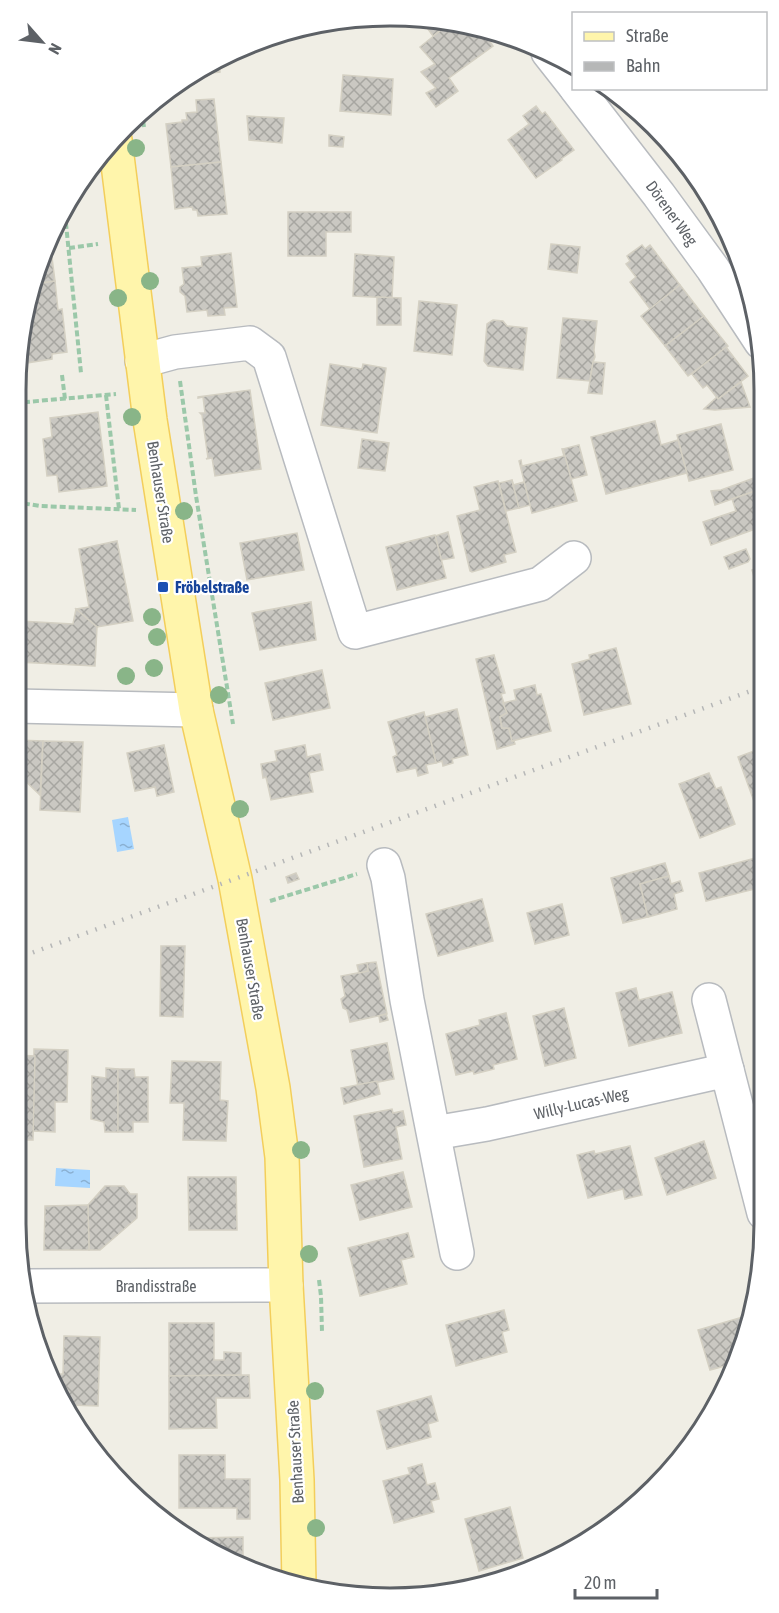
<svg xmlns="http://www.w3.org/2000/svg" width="779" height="1613" font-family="'Asap Condensed',sans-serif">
<defs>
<pattern id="water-ripples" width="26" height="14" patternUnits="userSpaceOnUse" patternTransform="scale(1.5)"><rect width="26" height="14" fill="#a6d5ff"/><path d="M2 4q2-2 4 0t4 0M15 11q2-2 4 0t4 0" fill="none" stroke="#8ab0d2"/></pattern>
<pattern id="building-cross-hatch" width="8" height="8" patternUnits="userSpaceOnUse" patternTransform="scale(1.5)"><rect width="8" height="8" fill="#cac8c2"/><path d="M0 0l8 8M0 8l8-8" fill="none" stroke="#a7a6a1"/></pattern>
</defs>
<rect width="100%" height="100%" fill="#f0eee5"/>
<g fill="url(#water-ripples)">
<polygon points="128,817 134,849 117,852 112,820"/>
<polygon points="56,1168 90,1170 90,1188 55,1186"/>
</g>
<g fill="url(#building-cross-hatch)" stroke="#d4d0c3" stroke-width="1.5">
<polygon points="390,15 406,18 405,24 381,20 382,17"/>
<polygon points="422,21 446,26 433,36"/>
<polygon points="446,26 485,34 493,46 449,78 458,91 436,107 426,93 436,88 421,72 435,64 420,47"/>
<polygon points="219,62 220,72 201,74"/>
<polygon points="343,75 393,79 391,115 340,111"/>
<polygon points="214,99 221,162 171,167 166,124 182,122 182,120 187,120 186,113 197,112 196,100"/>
<polygon points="536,106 542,114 545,112 574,150 561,159 562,160 536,178 508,140 529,124 523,116"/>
<polygon points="247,116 284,118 282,143 249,140"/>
<polygon points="329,135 344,137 343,147 329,146"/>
<polygon points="221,162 227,214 198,216 197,210 193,210 192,207 175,209 171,167"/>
<polygon points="288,212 351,212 351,232 326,232 326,256 288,256"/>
<polygon points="52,234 54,250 51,250 55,281 36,284 44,246"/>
<polygon points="551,244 580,247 577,273 548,269"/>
<polygon points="642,245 645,249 650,245 680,285 650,309 630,282 636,277 626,264 630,261 627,256"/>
<polygon points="231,253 237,307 224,308 225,315 208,316 207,310 187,312 185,296 180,292 180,287 184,284 182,268 202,266 201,257"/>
<polygon points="355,254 394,257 392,298 353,296"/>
<polygon points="55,281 58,310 62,309 67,352 52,354 52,359 20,364 36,284"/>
<polygon points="680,285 704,316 665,346 641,316"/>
<polygon points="377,297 401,298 401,325 377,325"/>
<polygon points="419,301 457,305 452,355 414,351"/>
<polygon points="704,316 728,346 688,376 665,346"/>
<polygon points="563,318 597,321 594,350 595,357 593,362 590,381 557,378"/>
<polygon points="493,320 503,321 507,326 527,328 523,370 488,366 484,361 487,324"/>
<polygon points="726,347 748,376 718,399 707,385 703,388 692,374"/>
<polygon points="593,362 605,363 602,394 588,393"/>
<polygon points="330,364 362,369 363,364 386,368 377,433 321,425"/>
<polygon points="741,382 750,407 715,410 704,409 717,397 718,399"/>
<polygon points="250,390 261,469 215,476 212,458 206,459 208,458 202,415 200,413 205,413 203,397 198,398 198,397"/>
<polygon points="98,412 107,486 59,492 57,475 47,476 43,439 52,437 50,418"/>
<polygon points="655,421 661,445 678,440 687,473 606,494 591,437"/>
<polygon points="721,424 733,470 689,481 677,435"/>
<polygon points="362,439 389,443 385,471 358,468"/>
<polygon points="579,445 587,475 571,479 563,449"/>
<polygon points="562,449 563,449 577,501 532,513 519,461 521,460 522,466 564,456"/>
<polygon points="754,478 758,490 715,505 711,491 721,490"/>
<polygon points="512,480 519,508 506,511 499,483"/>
<polygon points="512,480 513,485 524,482 530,505 519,508"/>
<polygon points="498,481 516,552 504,555 506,562 472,572 470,571 457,516 480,510 474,487"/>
<polygon points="761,489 761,527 711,545 703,522 736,511 732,499"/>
<polygon points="448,532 454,558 441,560 435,536"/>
<polygon points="297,533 304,570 247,580 240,543"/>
<polygon points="435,535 446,578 397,590 386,547"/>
<polygon points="117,541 133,621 97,627 76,609 89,607 79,549"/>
<polygon points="746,549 750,559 748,562 729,569 724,557"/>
<polygon points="762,566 762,590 760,591 759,587 757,587 752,570"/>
<polygon points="311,602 316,640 260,650 252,613"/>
<polygon points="76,609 97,627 95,666 17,662 20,621 73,624"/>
<polygon points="616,648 631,704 584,715 572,664 590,659 589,655"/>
<polygon points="494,655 505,693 501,694 507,713 500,717 502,728 509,728 512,741 514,741 515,744 497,749 476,659"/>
<polygon points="322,670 330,708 273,720 265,683"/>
<polygon points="535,685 537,695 541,694 551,731 512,741 509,728 502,728 500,717 507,713 503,703 516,700 514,690"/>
<polygon points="457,709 468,755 452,759 453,763 443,766 442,761 436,763 425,717"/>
<polygon points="424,712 436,763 426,765 428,773 418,776 416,768 397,772 393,757 397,755 388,722"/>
<polygon points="15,740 43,741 40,795 18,774 15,774"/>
<polygon points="43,741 83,742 80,812 40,810"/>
<polygon points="164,745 174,792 157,796 155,787 135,791 127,753"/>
<polygon points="305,745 307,757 320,754 323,770 309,773 313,792 271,800 266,777 263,778 261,764 277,761 275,751"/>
<polygon points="762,748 762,817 760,818 738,757"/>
<polygon points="709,773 716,789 721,787 735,824 700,838 679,784"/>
<polygon points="763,856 763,887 706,901 699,873"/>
<polygon points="665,863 669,876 640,884 648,917 623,923 611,878"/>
<polygon points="296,873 299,879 288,883 286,877"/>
<polygon points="669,876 671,884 680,881 683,891 674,894 677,909 648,917 640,884"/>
<polygon points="482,899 493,941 438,956 426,914"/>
<polygon points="562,904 569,935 535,944 527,913"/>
<polygon points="161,946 185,946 183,1017 160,1016"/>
<polygon points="763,949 763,973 761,973 756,951"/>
<polygon points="376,962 387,1014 350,1022 347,1010 343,1008 341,999 345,996 341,976 368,971 367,963"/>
<polygon points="367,963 368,971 359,973 357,965"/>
<polygon points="636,988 639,1000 672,992 682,1033 629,1046 616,993"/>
<polygon points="564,1008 576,1058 545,1066 533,1016"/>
<polygon points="506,1013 517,1059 493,1065 494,1069 474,1074 473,1071 456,1075 446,1034 480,1025 479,1020"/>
<polygon points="386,1014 388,1020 380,1022 379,1016"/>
<polygon points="387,1043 394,1079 358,1086 351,1050"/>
<polygon points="34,1049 68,1050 67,1102 55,1102 55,1132 33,1131"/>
<polygon points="15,1055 35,1056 33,1140 15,1140"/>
<polygon points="172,1061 221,1062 220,1100 228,1101 226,1141 183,1140 184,1103 170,1103"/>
<polygon points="106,1068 118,1069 118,1132 105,1132 104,1122 91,1119 92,1076 106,1078"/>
<polygon points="118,1069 134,1069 135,1077 148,1077 148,1122 133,1122 133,1132 118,1132"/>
<polygon points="377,1081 380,1094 344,1104 341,1088"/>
<polygon points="392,1109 393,1113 403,1111 406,1125 396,1127 402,1159 364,1167 354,1116"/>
<polygon points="704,1141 716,1178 667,1195 655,1158"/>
<polygon points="630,1146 642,1195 625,1199 623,1189 588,1198 577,1155 594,1151 595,1154"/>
<polygon points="403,1172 412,1207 360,1220 351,1185"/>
<polygon points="188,1177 236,1177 237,1230 189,1230"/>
<polygon points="105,1186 124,1186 130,1194 137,1194 137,1218 100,1250 89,1250 88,1205"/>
<polygon points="88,1205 89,1250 44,1250 45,1206"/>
<polygon points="408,1233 414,1257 401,1260 407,1284 360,1296 348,1248"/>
<polygon points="504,1310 509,1330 502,1332 507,1352 456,1366 446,1325"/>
<polygon points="746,1316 736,1363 710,1370 698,1330"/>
<polygon points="169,1323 214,1323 214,1360 224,1360 224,1352 241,1353 241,1375 169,1376"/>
<polygon points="64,1336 100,1337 98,1406 68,1405 51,1374 63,1374"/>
<polygon points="249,1375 250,1398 216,1398 217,1428 169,1429 169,1376"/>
<polygon points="431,1396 438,1421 428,1424 431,1437 387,1449 377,1411"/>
<polygon points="90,1447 102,1447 102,1461 93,1452"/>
<polygon points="179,1455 225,1455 225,1479 250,1479 250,1519 237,1519 237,1508 179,1508"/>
<polygon points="422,1464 427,1485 435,1483 439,1499 431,1501 434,1512 394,1523 383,1481 410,1474 408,1468"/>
<polygon points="510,1507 523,1558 479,1571 465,1519"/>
<polygon points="243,1537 243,1560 193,1540 193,1538"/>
</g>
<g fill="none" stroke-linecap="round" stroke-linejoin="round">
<g stroke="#b8bbbf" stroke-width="36">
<g id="minor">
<polyline points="548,52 574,85"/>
<polyline points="576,88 659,195 713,269 761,342"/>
<polyline points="142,361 175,352 250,343 269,357 355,632 540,584 574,558"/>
<polyline points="15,706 196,710"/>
<polyline points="384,865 388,878 407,1000 457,1253"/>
<polyline points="709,1000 727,1070"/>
<polyline points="434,1133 487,1124 727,1070 764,1213"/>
<polyline points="25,1286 286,1285"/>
</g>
</g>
<g stroke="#f3ce5b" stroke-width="36">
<polyline id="major" points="115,140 150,420 196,710 235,879 273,1088 282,1157 286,1285 297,1480 299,1584"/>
</g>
<g stroke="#9bc8a9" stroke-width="4" stroke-dasharray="6 3" stroke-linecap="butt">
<polyline points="142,113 144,127"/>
<polyline points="687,180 698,181"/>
<polyline points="65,214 81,373"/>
<polyline points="69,248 98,244"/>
<polyline points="62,375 65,399"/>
<polyline points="180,381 196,496 233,724"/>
<polyline points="106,395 119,509"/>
<polyline points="15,403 116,394"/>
<polyline points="15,475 17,502"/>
<polyline points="15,502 40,506 136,510"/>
<polyline points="270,901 357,874"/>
<polyline points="319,1280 321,1296 322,1332"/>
</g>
<use href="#minor" stroke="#fff" stroke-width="33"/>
<use href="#major" stroke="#fff5ab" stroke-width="33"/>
<polyline stroke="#b6b7b7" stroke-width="4.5" stroke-dasharray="1.5 8" stroke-linecap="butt" points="15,959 762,687"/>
</g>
<g fill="#89b588">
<circle cx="136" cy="148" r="9"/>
<circle cx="150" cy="281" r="9"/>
<circle cx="118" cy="298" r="9"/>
<circle cx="132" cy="417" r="9"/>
<circle cx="184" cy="511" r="9"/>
<circle cx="152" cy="617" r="9"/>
<circle cx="157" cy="637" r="9"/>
<circle cx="154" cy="668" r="9"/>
<circle cx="126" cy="676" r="9"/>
<circle cx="219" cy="695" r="9"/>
<circle cx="240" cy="809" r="9"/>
<circle cx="301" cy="1150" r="9"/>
<circle cx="309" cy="1254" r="9"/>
<circle cx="315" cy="1391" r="9"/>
<circle cx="316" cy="1528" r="9"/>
</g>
<rect fill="#1a4fb4" stroke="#fff" stroke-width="2" x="157" y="581" width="12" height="12" rx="3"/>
<g text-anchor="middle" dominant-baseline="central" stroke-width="4.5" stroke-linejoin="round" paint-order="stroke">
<g font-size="16" fill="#5d6166" stroke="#fff">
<text transform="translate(672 213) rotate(54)">Dörener Weg</text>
<text transform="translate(161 492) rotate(81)">Benhauser Straße</text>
<text transform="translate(251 969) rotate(80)">Benhauser Straße</text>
<text transform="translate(581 1103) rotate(-13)">Willy-Lucas-Weg</text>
<text x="156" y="1286">Brandisstraße</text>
<text transform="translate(295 1452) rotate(-93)">Benhauser Straße</text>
</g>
<g font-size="16" font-weight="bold" fill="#164399" stroke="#fff" text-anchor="start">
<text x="175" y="587">Fröbelstraße</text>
</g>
</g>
<path d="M0 0H779V1613H0ZM390 26H390A364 364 0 0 1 754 390V1224A364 364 0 0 1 390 1588H390A364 364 0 0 1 26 1224V390A364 364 0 0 1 390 26Z" fill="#fff" fill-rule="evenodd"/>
<path fill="none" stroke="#5d6166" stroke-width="3" d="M390 26H390A364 364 0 0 1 754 390V1224A364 364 0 0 1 390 1588H390A364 364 0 0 1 26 1224V390A364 364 0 0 1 390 26Z"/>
<rect x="572" y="12" width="195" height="78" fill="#ffffff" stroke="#bec0c2" stroke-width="1.5"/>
<rect x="584" y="32" width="30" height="9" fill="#fff5ab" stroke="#bec0c2" stroke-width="1.5"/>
<text x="626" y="42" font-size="18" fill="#5d6166">Straße</text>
<rect x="584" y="62" width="30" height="9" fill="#b6b7b7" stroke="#bec0c2" stroke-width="1.5"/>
<text x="626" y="72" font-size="18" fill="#5d6166">Bahn</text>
<g transform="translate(42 42) rotate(118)" stroke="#ffffff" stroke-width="4.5" paint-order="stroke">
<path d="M0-4.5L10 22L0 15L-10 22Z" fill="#5d6166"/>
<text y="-9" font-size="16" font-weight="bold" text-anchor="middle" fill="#5d6166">N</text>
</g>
<path d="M575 1589v9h82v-9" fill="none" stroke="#5d6166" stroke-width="3"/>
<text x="584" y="1589" font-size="18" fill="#5d6166" stroke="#ffffff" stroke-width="4.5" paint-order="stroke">20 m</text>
</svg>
